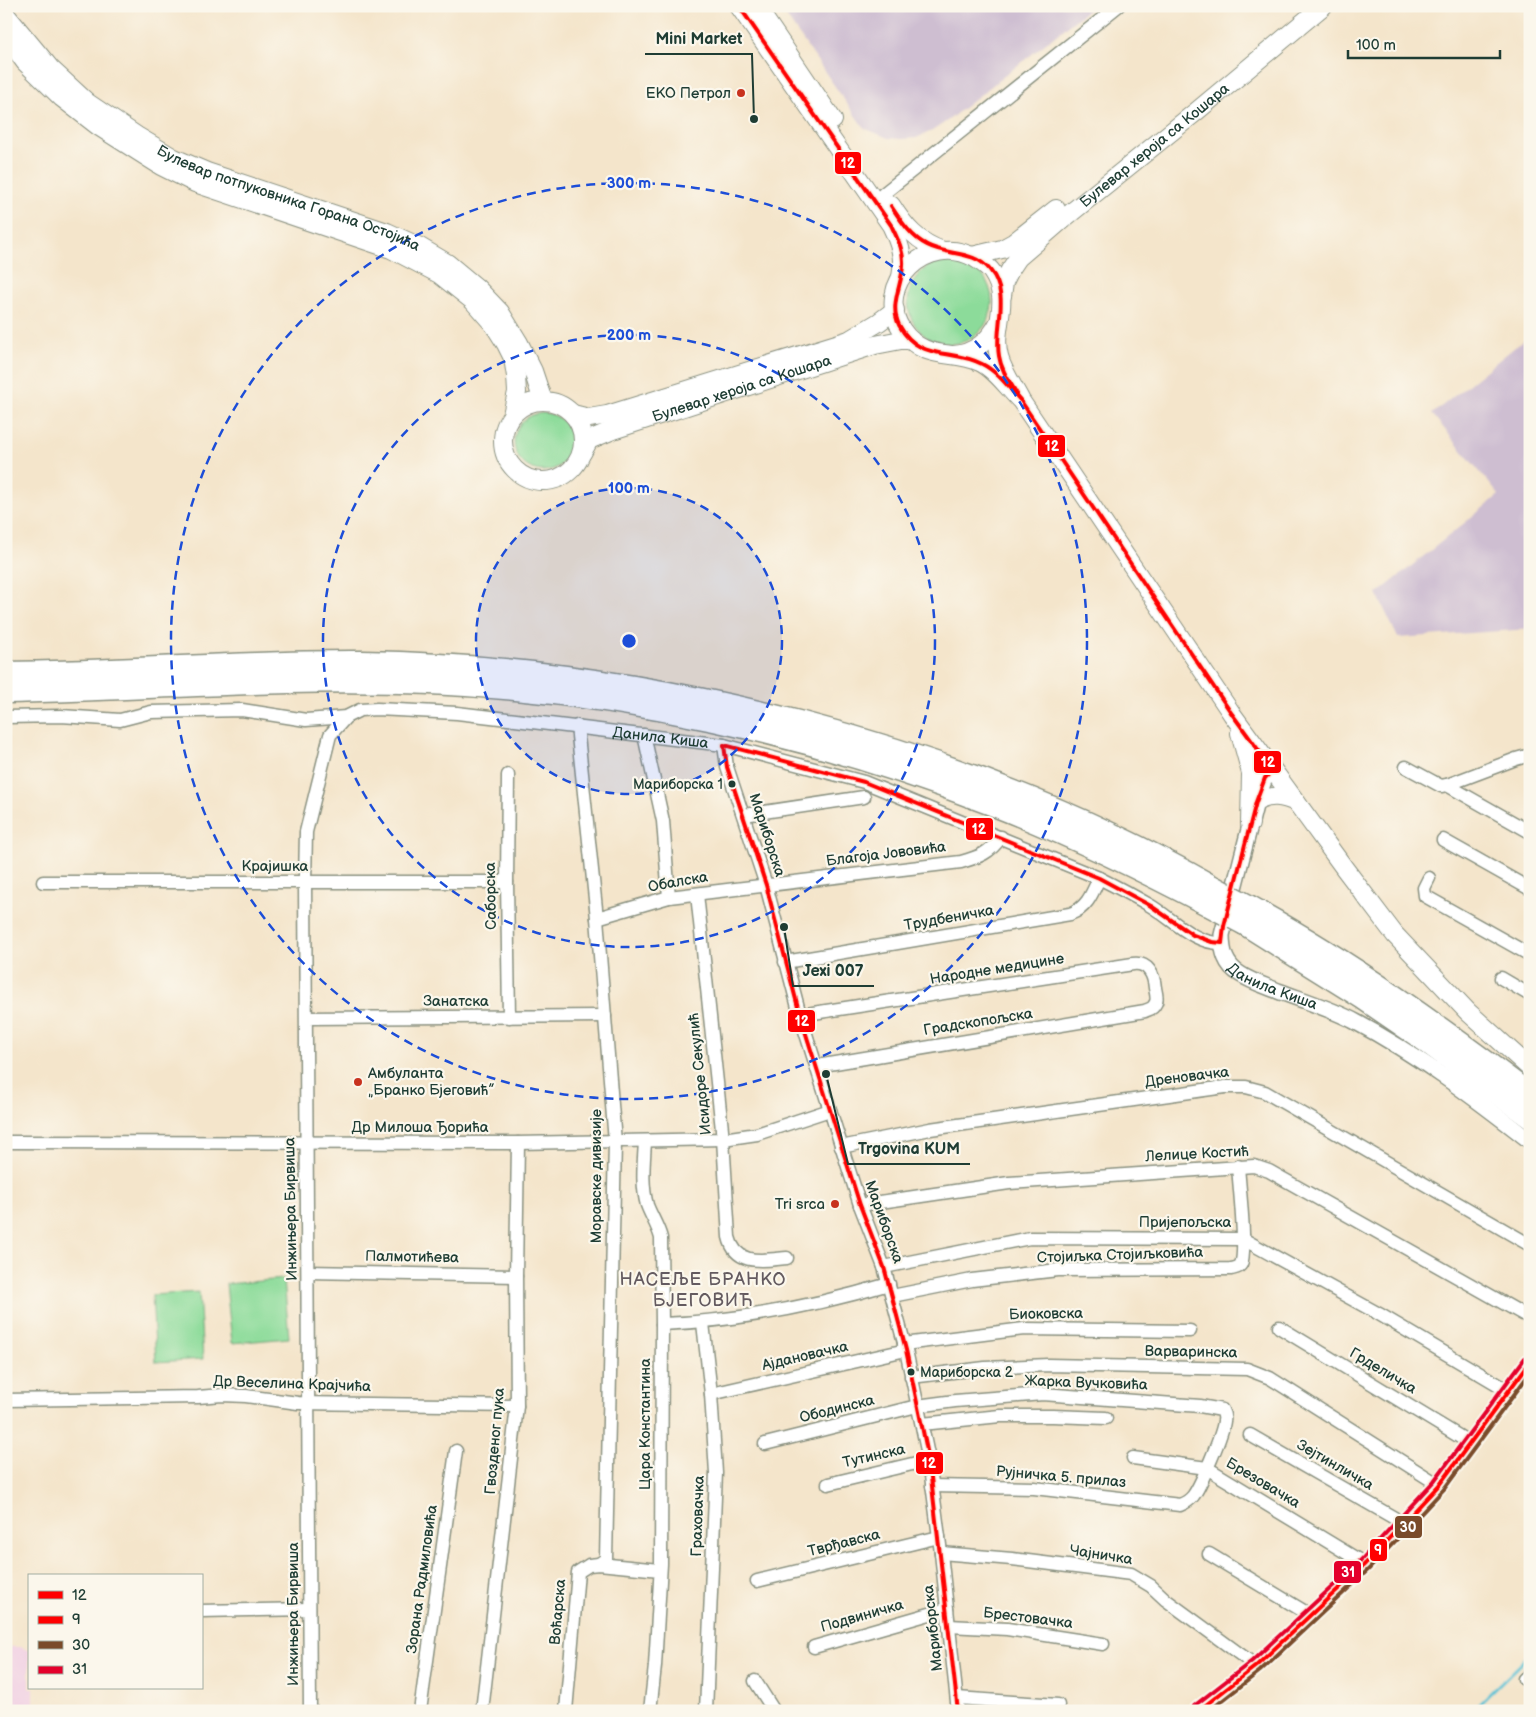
<svg xmlns="http://www.w3.org/2000/svg" width="1536" height="1717" font-family="'Balsamiq Sans',sans-serif">
<rect width="100%" height="100%" fill="#fbf7ec"/>
<filter id="ink" filterUnits="userSpaceOnUse"><feTurbulence type="fractalNoise" baseFrequency=".02" numOctaves="2"/><feDisplacementMap in="SourceGraphic" scale="10" xChannelSelector="R" yChannelSelector="G"/><feConvolveMatrix kernelMatrix="1 2 1 2 8 2 1 2 1" color-interpolation-filters="sRGB"/></filter>
<filter id="wash" filterUnits="userSpaceOnUse"><feTurbulence type="fractalNoise" baseFrequency=".0096" numOctaves="4" result="noise"/><feDisplacementMap in="SourceGraphic" scale="20" xChannelSelector="R" yChannelSelector="G"/><feGaussianBlur stdDeviation="1.12" result="paint"/><feColorMatrix in="noise" values="0 0 0 0 0 0 0 0 0 0 0 0 0 0 0 0 0 1.4 0 .05"/><feComposite in="paint" operator="in"/></filter>
<g filter="url(#wash)">
<rect width="100%" height="100%" fill="#f4e5cb"/>
<polygon fill="#f1d0e3" points="6,1647 21,1647 29,1651 29,1688 34,1688 34,1711 6,1711"/>
<g fill="#cebed1">
<polygon points="779,6 1093,6 947,121 932,131 916,138 901,139 888,138 864,128"/>
<polygon points="1530,335 1530,629 1398,638 1377,594 1499,495 1432,414"/>
</g>
<g fill="#8cdb9a" stroke="#568c67">
<circle cx="950" cy="302" r="42"/>
<circle cx="543" cy="442" r="29"/>
<polygon points="284,1279 289,1338 232,1343 226,1284"/>
<polygon points="199,1292 203,1359 156,1362 152,1295"/>
</g>
<g fill="none" stroke-linecap="round" stroke-linejoin="round">
<polyline stroke="#5ac3d6" stroke-width="3" points="1472,1711 1530,1654"/>
</g>
</g>
<g filter="url(#ink)">
<g fill="none" stroke-linecap="round" stroke-linejoin="round">
<g stroke="#8a9180" stroke-width="15">
<g id="minor">
<polyline points="883,194 1118,6"/>
<path id="s1" d="M6,717L61,716L120,720L151,712L242,710L306,720L346,717L360,710L377,709L457,713L724,745L864,782L1099,878C1117,887 1134,896 1151,906C1174,920 1194,944 1222,943"/>
<polyline points="577,726 597,918 615,1142 606,1559 599,1564"/>
<polyline points="644,735 663,821 669,897"/>
<polyline points="724,745 727,767 766,885 800,1015 860,1205 884,1267 906,1350 929,1460 941,1553 958,1711"/>
<polyline points="1406,767 1441,786 1447,785 1516,759 1530,755"/>
<polyline points="508,775 507,882 509,1017"/>
<polyline points="1447,785 1530,832"/>
<polyline points="744,815 864,797"/>
<polyline points="1443,840 1530,889"/>
<polyline points="1429,878 1424,888 1425,896 1530,955"/>
<polyline points="43,882 507,882"/>
<path d="M697,894L723,1139L729,1237C736,1267 764,1260 787,1258"/>
<path d="M597,918L669,897L961,862C979,857 990,853 1001,837"/>
<path d="M785,962L1070,914C1087,908 1092,894 1099,878"/>
<polyline points="1501,978 1530,995"/>
<path d="M800,1015L1133,964C1148,962 1154,975 1155,988C1156,993 1158,1000 1155,1004C1153,1009 1149,1009 1145,1011L817,1066"/>
<polyline points="307,1018 605,1016"/>
<path d="M645,1141C644,1162 641,1184 647,1205C651,1216 658,1226 661,1238L662,1324L661,1564L655,1666L650,1711"/>
<polyline points="6,1142 518,1143 723,1139 757,1134 830,1110"/>
<polyline points="841,1147 930,1129 1225,1087 1246,1087 1265,1092 1530,1245"/>
<polyline points="860,1205 1009,1183 1254,1166 1269,1171 1530,1318"/>
<polyline points="884,1267 1030,1238 1243,1239 1379,1314 1509,1391"/>
<polyline points="308,1272 516,1276"/>
<path d="M892,1296L972,1280L1058,1270L1231,1269C1235,1268 1239,1268 1241,1264C1247,1251 1239,1184 1238,1166"/>
<polyline points="703,1323 711,1394 716,1473 706,1711"/>
<path d="M662,1324C739,1321 815,1306 889,1284"/>
<polyline points="1279,1327 1470,1443"/>
<polyline points="904,1344 1024,1329 1190,1331"/>
<polyline points="911,1377 985,1368 1048,1365 1247,1369 1270,1378 1439,1485"/>
<polyline points="711,1394 906,1350"/>
<polyline points="6,1400 198,1397 222,1395 246,1396 298,1403 517,1406"/>
<polyline points="922,1424 1000,1416 1053,1416 1106,1418"/>
<polyline points="1250,1435 1403,1523"/>
<path d="M765,1444L917,1406L955,1401L1043,1394L1200,1406L1222,1410C1224,1414 1225,1417 1224,1421C1223,1434 1200,1487 1193,1496C1189,1501 1185,1503 1180,1505L1034,1488L932,1486"/>
<polyline points="1133,1458 1207,1468 1365,1564"/>
<polyline points="828,1484 929,1460"/>
<polyline points="941,1553 1012,1559 1131,1574 1151,1586 1166,1600 1256,1666"/>
<polyline points="1209,1554 1310,1615"/>
<polyline points="757,1581 939,1537"/>
<polyline points="201,1611 309,1609"/>
<polyline points="949,1626 1007,1629 1103,1644"/>
<polyline points="814,1647 947,1609"/>
<polyline points="1524,1679 1530,1674"/>
<polyline points="755,1681 774,1711"/>
<polyline points="957,1698 1058,1705"/>
<polyline points="310,1711 305,882 306,832 330,735 346,717"/>
<polyline points="420,1711 456,1451"/>
<polyline points="482,1711 517,1406 516,1276 518,1143"/>
<polyline points="566,1711 578,1572 589,1565 599,1564 660,1570"/>
</g>
</g>
<g stroke="#8a9180" stroke-width="18">
<g id="tertiary">
<path id="s2" d="M1273,770L1265,778L1256,802L1222,935C1222,951 1225,965 1240,974C1252,982 1266,986 1278,991C1305,1001 1332,1009 1356,1022C1418,1055 1475,1098 1530,1141"/>
<polyline points="1198,1711 1256,1666 1365,1564 1439,1485 1530,1362"/>
</g>
</g>
<g stroke="#8a9180" stroke-width="20">
<g id="secondary">
<path d="M739,6L891,225C899,242 905,257 901,277"/>
<polyline points="756,6 833,120"/>
<path id="s3" d="M6,15L50,68L88,103L137,136L174,158L207,172L387,232L420,247L447,263L477,288L500,312L519,343L533,371L543,401"/>
<polyline points="6,36 25,62 62,98 98,126 161,166 195,183 391,249 439,274 473,301 494,325 506,344 513,358 516,376 517,392 512,415"/>
<path d="M891,205C905,227 917,242 943,251"/>
<polyline points="972,256 1002,249 1013,243 1056,209"/>
<path id="s4" d="M1002,296L1004,282L1010,270L1018,258L1062,220L1197,111L1323,6"/>
<path d="M953,355C974,354 990,340 999,322"/>
<circle cx="543" cy="441" r="40"/>
<path d="M1021,401C1014,387 1003,372 999,357C991,326 1013,303 992,272C988,266 981,262 975,258C928,231 872,285 902,330C924,362 951,349 980,362C996,370 1008,388 1021,401L1232,714L1345,869L1395,935L1468,1012L1530,1068"/>
<polyline points="573,414 589,418 607,415 849,340 879,322 895,310"/>
<path id="s5" d="M582,453L589,440L613,430L875,345L901,340H911"/>
<polyline points="1240,733 1251,773 1250,824"/>
<path d="M1256,802C1270,794 1283,796 1297,803"/>
</g>
</g>
<g stroke="#8a9180" stroke-width="25">
<g id="motorway">
<path d="M6,673C125,672 244,661 362,662C651,667 961,744 1213,887"/>
<path d="M6,692C148,689 289,677 430,683C620,691 811,734 989,803C1064,832 1137,867 1209,905"/>
<path d="M1250,907C1349,961 1440,1027 1530,1095"/>
<polyline points="1245,924 1363,998 1427,1042 1530,1117"/>
</g>
</g>
<use href="#minor" stroke="#fff" stroke-width="12"/>
<use href="#tertiary" stroke="#fff" stroke-width="15"/>
<use href="#secondary" stroke="#fff" stroke-width="18"/>
<use href="#motorway" stroke="#fff" stroke-width="22"/>
<g stroke="#8a9180" stroke-width="25" stroke-linecap="butt">
<g id="motorway-bridge">
<polyline points="1213,887 1250,907"/>
<polyline points="1209,905 1245,924"/>
</g>
</g>
<use href="#motorway-bridge" stroke="#fff" stroke-width="22"/>
<g stroke="#fbf7ec" stroke-width="8">
<g id="bus-1">
<path d="M739,6L891,225C897,238 904,250 903,265C902,286 889,304 899,325C919,362 951,348 982,364C998,372 1009,388 1021,401L1232,714L1273,770L1265,778L1256,802L1224,926L1222,943"/>
<path d="M891,206C901,221 911,237 927,245C948,256 974,250 990,270C1011,295 994,327 999,356C1001,370 1010,382 1017,394"/>
<polyline points="724,745 727,767 766,885 800,1015 860,1205 884,1267 906,1350 929,1460 958,1711"/>
<polyline points="724,745 864,782 1099,878 1151,906 1193,935 1212,942 1222,943"/>
</g>
</g>
<g stroke="#fbf7ec" stroke-width="8">
<polyline id="bus-2" points="1198,1711 1256,1666 1365,1564 1439,1485 1530,1362"/>
</g>
<g stroke="#fbf7ec" stroke-width="8">
<polyline id="bus-3" points="1209,1711 1260,1671 1370,1568 1444,1489 1530,1373"/>
</g>
<g stroke="#fbf7ec" stroke-width="8">
<polyline id="bus-4" points="1194,1706 1252,1661 1361,1560 1434,1481 1525,1358"/>
</g>
<use href="#bus-1" stroke="#f00" stroke-width="4"/>
<use href="#bus-2" stroke="#f00" stroke-width="4"/>
<use href="#bus-3" stroke="#7a4b2a" stroke-width="4"/>
<use href="#bus-4" stroke="#e4002b" stroke-width="4"/>
</g>
</g>
<circle cx="629" cy="641" r="153" fill="#1d4ed8" fill-opacity=".12"/>
<g fill="none" stroke="#1d4ed8" stroke-width="2.5" stroke-dasharray="9 6">
<circle cx="629" cy="641" r="153"/>
<circle cx="629" cy="641" r="306"/>
<circle cx="629" cy="641" r="458"/>
</g>
<g fill="#c8321e" stroke="#fbf7ec" stroke-width="2">
<circle cx="741" cy="93" r="5"/>
<circle cx="358" cy="1082" r="5"/>
<circle cx="835" cy="1204" r="5"/>
</g>
<g fill="#1f3d34" stroke="#fbf7ec" stroke-width="2">
<circle cx="732" cy="784" r="4.5"/>
<circle cx="911" cy="1372" r="4.5"/>
</g>
<g text-anchor="middle" dominant-baseline="central" stroke-width="4.5" stroke-linejoin="round" paint-order="stroke">
<g font-size="14" fill="#1f3d34" stroke="#fbf7ec" text-anchor="end">
<text x="723" y="784">Мариборска 1</text>
<text x="920" y="1372" text-anchor="start">Мариборска 2</text>
</g>
<g font-size="15" fill="#1f3d34" stroke="#fbf7ec" text-anchor="end">
<text x="731" y="93">ЕКО Петрол</text>
<text x="368" y="1073" text-anchor="start">Амбуланта<tspan x="368" dy="17">„Бранко Бјеговић”</tspan></text>
<text x="825" y="1204">Tri srca</text>
</g>
<g font-size="15" fill="#1f3d34" stroke="#fbf7ec">
<text stroke="none"><textPath href="#s4" startOffset="219">Булевар хероја са Кошара</textPath></text>
<text stroke="none"><textPath href="#s3" startOffset="344">Булевар потпуковника Горана Остојића</textPath></text>
<text stroke="none"><textPath href="#s5" startOffset="176">Булевар хероја са Кошара</textPath></text>
<text stroke="none"><textPath href="#s1" startOffset="660">Данила Киша</textPath></text>
<text transform="translate(767 835) rotate(72)">Мариборска</text>
<text transform="translate(886 854) rotate(-7)">Благоја Јововића</text>
<text x="275" y="866">Крајишка</text>
<text transform="translate(678 882) rotate(-10)">Обалска</text>
<text transform="translate(491 896) rotate(-91)">Саборска</text>
<text transform="translate(949 918) rotate(-10)">Трудбеничка</text>
<text transform="translate(997 969) rotate(-9)">Народне медицине</text>
<text stroke="none"><textPath href="#s2" startOffset="254">Данила Киша</textPath></text>
<text x="456" y="1001">Занатска</text>
<text transform="translate(978 1022) rotate(-9)">Градскопољска</text>
<text transform="translate(700 1074) rotate(-96)">Исидоре Секулић</text>
<text transform="translate(1187 1077) rotate(-7)">Дреновачка</text>
<text x="420" y="1127">Др Милоша Ђорића</text>
<text transform="translate(1197 1154) rotate(-3)">Лелице Костић</text>
<text transform="translate(596 1176) rotate(-90)">Моравске дивизије</text>
<text transform="translate(291 1209) rotate(-91)">Инжињера Бирвиша</text>
<text transform="translate(884 1222) rotate(70)">Мариборска</text>
<text x="1185" y="1222">Пријепољска</text>
<text transform="translate(1120 1255) rotate(-2)">Стојиљка Стојиљковића</text>
<text transform="translate(412 1257) rotate(1)">Палмотићева</text>
<text transform="translate(1046 1314) rotate(-1)">Биоковска</text>
<text transform="translate(1191 1352) rotate(1)">Варваринска</text>
<text transform="translate(805 1356) rotate(-13)">Ајдановачка</text>
<text transform="translate(1383 1371) rotate(31)">Грделичка</text>
<text transform="translate(1086 1383) rotate(2)">Жарка Вучковића</text>
<text transform="translate(292 1384) rotate(2)">Др Веселина Крајчића</text>
<text transform="translate(837 1409) rotate(-14)">Ободинска</text>
<text transform="translate(645 1424) rotate(-90)">Цара Константина</text>
<text transform="translate(495 1441) rotate(-85)">Гвозденог пука</text>
<text transform="translate(874 1456) rotate(-13)">Тутинска</text>
<text transform="translate(1335 1465) rotate(30)">Зејтинличка</text>
<text transform="translate(1061 1477) rotate(5)">Рујничка 5. прилаз</text>
<text transform="translate(1263 1483) rotate(31)">Брезовачка</text>
<text transform="translate(698 1516) rotate(-88)">Граховачка</text>
<text transform="translate(844 1543) rotate(-14)">Тврђавска</text>
<text transform="translate(1101 1555) rotate(9)">Чајничка</text>
<text transform="translate(422 1579) rotate(-82)">Зорана Радмиловића</text>
<text transform="translate(558 1612) rotate(-85)">Воћарска</text>
<text transform="translate(293 1614) rotate(-90)">Инжињера Бирвиша</text>
<text transform="translate(862 1616) rotate(-16)">Подвиничка</text>
<text transform="translate(1028 1618) rotate(7)">Брестовачка</text>
<text transform="translate(933 1628) rotate(-96)">Мариборска</text>
</g>
<g font-size="18" letter-spacing="1" fill="#645b60" stroke="#fbf7ec">
<text x="703" y="1279">НАСЕЉЕ БРАНКО<tspan x="703" dy="21">БЈЕГОВИЋ</tspan></text>
</g>
</g>
<circle cx="629" cy="641" r="8" fill="#1d4ed8" stroke="#fbf7ec" stroke-width="2.5"/>
<g font-size="15" text-anchor="middle" font-weight="bold" fill="#1d4ed8" stroke="#fbf7ec" stroke-width="4.5" stroke-linejoin="round" paint-order="stroke">
<text x="629" y="188">300 m</text>
<text x="629" y="340">200 m</text>
<text x="629" y="493">100 m</text>
</g>
<path fill="none" stroke="#1f3d34" stroke-width="2" d="M754 119L752 54H645M784 927L793 986H874M826 1074L848 1164H970"/>
<g fill="#1f3d34" stroke="#fbf7ec" stroke-width="2">
<circle cx="754" cy="119" r="5"/>
<circle cx="784" cy="927" r="5"/>
<circle cx="826" cy="1074" r="5"/>
</g>
<g font-size="16" text-anchor="middle" font-weight="bold" fill="#1f3d34" stroke="#fbf7ec" stroke-width="4.5" stroke-linejoin="round" paint-order="stroke">
<text x="699" y="44">Mini Market</text>
<text x="833" y="976">Jexi 007</text>
<text x="909" y="1154">Trgovina KUM</text>
</g>
<g stroke="#fbf7ec" stroke-width="2">
<rect x="834" y="151" width="28" height="24" rx="5" fill="#f00"/>
<rect x="1037" y="434" width="29" height="24" rx="5" fill="#f00"/>
<rect x="1253" y="750" width="29" height="24" rx="5" fill="#f00"/>
<rect x="965" y="817" width="29" height="24" rx="5" fill="#f00"/>
<rect x="787" y="1009" width="29" height="24" rx="5" fill="#f00"/>
<rect x="915" y="1451" width="29" height="24" rx="5" fill="#f00"/>
<rect x="1394" y="1515" width="29" height="24" rx="5" fill="#7a4b2a"/>
<rect x="1369" y="1538" width="19" height="24" rx="5" fill="#f00"/>
<rect x="1333" y="1560" width="29" height="24" rx="5" fill="#e4002b"/>
</g>
<g font-size="14" text-anchor="middle" font-weight="bold" fill="#fff">
<text x="848" y="168">12</text>
<text x="1052" y="451">12</text>
<text x="1268" y="767">12</text>
<text x="979" y="834">12</text>
<text x="802" y="1026">12</text>
<text x="929" y="1468">12</text>
<text x="1408" y="1532">30</text>
<text x="1378" y="1555">9</text>
<text x="1348" y="1577">31</text>
</g>
<rect width="1536" height="1717" fill="none" stroke="#fbf7ec" stroke-width="25"/>
<rect x="28" y="1574" width="175" height="115" fill="#fbf7ec" stroke="#a3ada2"/>
<rect x="38" y="1591" width="25" height="8" fill="#ff0000" stroke="#a3ada2"/>
<text x="72" y="1600" font-size="15" fill="#1f3d34">12</text>
<rect x="38" y="1616" width="25" height="8" fill="#ff0000" stroke="#a3ada2"/>
<text x="72" y="1624" font-size="15" fill="#1f3d34">9</text>
<rect x="38" y="1641" width="25" height="8" fill="#7a4b2a" stroke="#a3ada2"/>
<text x="72" y="1650" font-size="15" fill="#1f3d34">30</text>
<rect x="38" y="1666" width="25" height="8" fill="#e4002b" stroke="#a3ada2"/>
<text x="72" y="1674" font-size="15" fill="#1f3d34">31</text>
<path d="M1348 50v8h152v-8" fill="none" stroke="#1f3d34" stroke-width="2.5"/>
<text x="1356" y="50" font-size="15" fill="#1f3d34" stroke="#fbf7ec" stroke-width="4" paint-order="stroke">100 m</text>
</svg>
